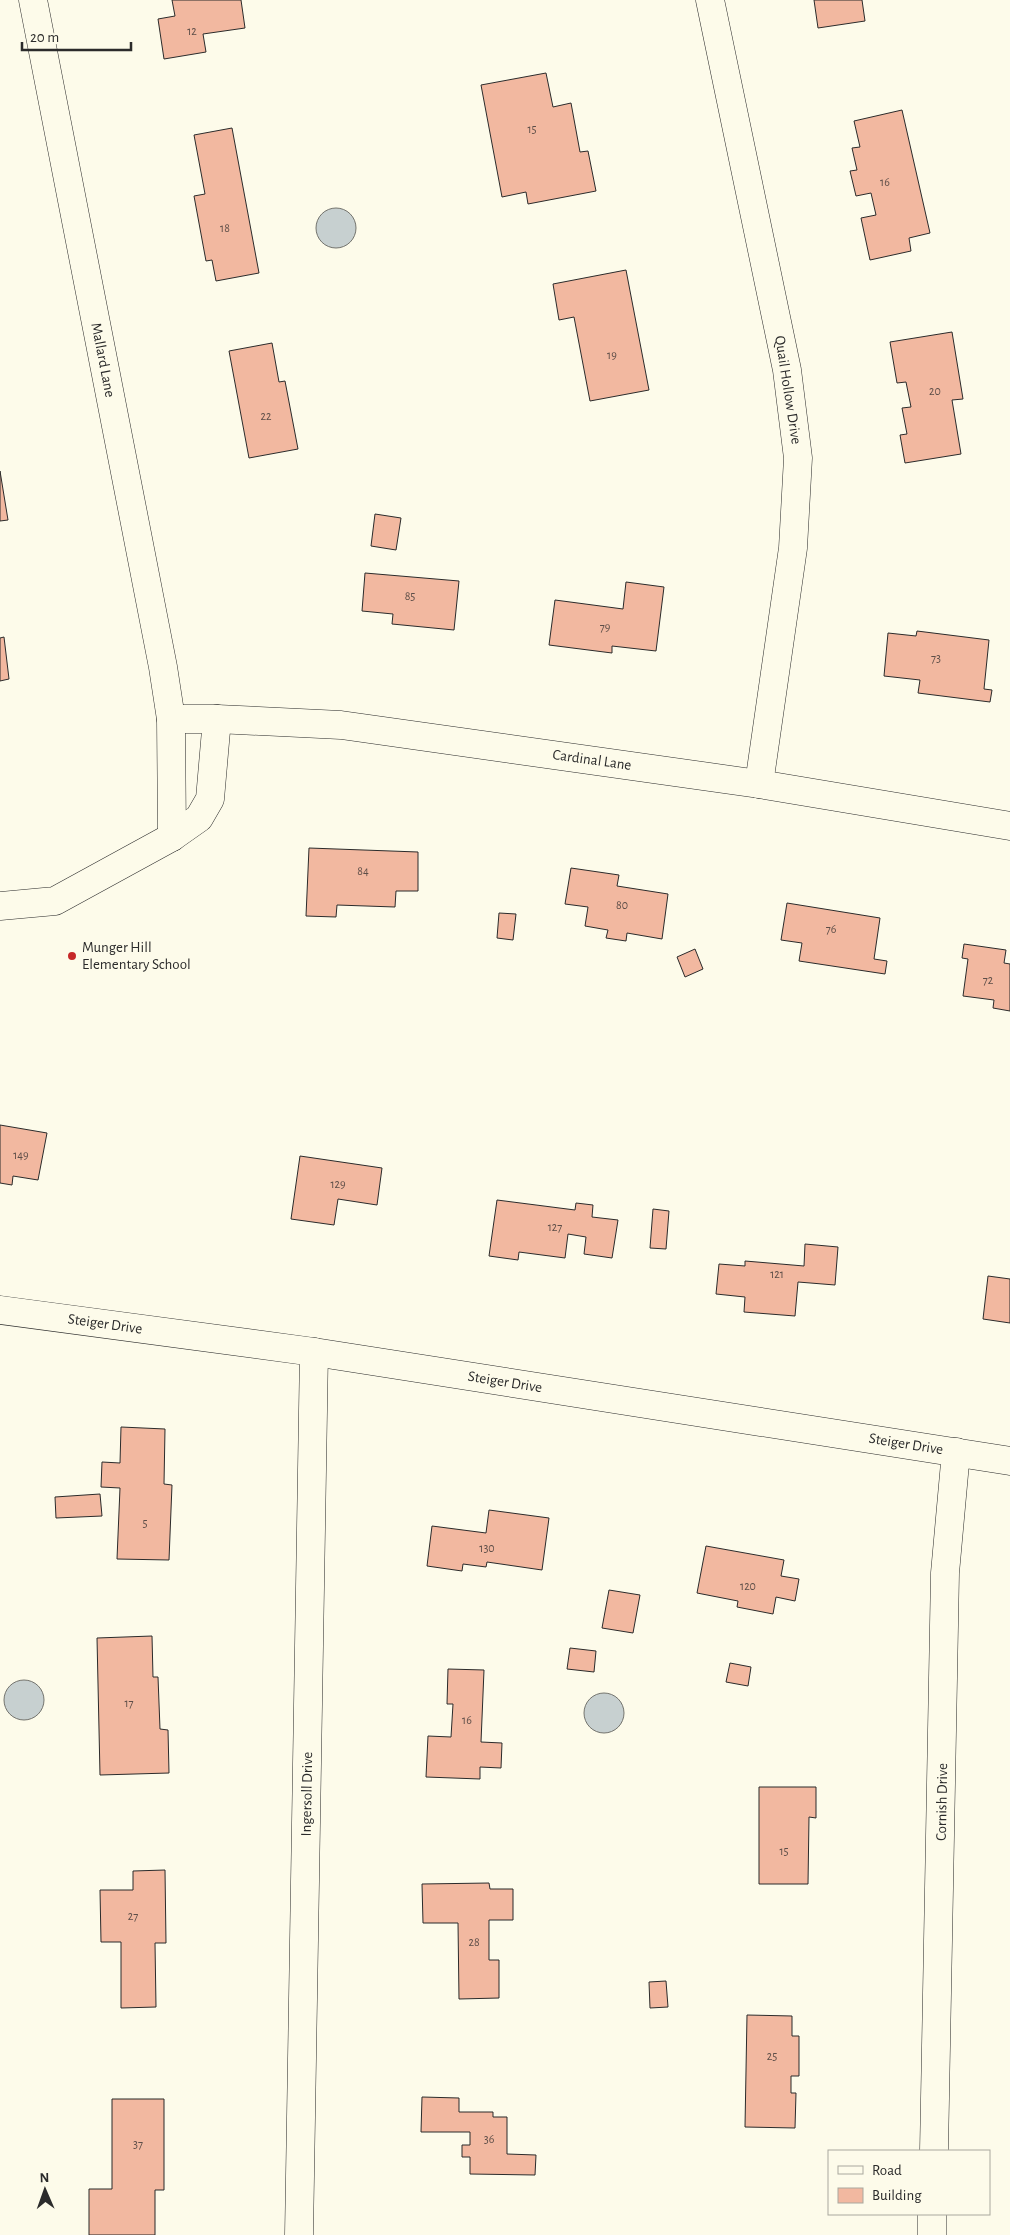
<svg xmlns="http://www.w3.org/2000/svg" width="1010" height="2235" font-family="'Alegreya Sans',sans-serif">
<rect width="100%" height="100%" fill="#fdfbea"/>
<g fill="#c7d0d0" stroke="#74746e">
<circle cx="336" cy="228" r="20"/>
<circle cx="24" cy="1700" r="20"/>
<circle cx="604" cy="1713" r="20"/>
</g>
<g fill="#f2b8a0" stroke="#2b2b2b">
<polygon points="172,0 241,0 245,28 203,34 206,52 164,59 158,19 175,16"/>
<polygon points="814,0 862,0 865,21 818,28"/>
<polygon points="546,73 553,107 571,103 580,152 588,151 596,191 528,204 526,192 502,197 481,85"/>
<polygon points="902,110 930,233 909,238 911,251 870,260 861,218 876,215 871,193 856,196 850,171 857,170 852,148 860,147 854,121"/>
<polygon points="232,128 259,273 216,281 212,260 206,261 194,196 205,194 194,135"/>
<polygon points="626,270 649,390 590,401 574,317 559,320 553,284"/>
<polygon points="952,332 963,399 952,400 961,454 905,463 900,435 907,434 902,408 911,407 906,382 897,383 890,342"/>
<polygon points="272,343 279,382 285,381 298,449 249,458 229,351"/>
<polygon points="0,471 8,520 0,521"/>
<polygon points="375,514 401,518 396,550 371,546"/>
<polygon points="365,573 459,581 454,630 392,624 393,614 362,611"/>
<polygon points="626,582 664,587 656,651 612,646 612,653 549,645 555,600 623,609"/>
<polygon points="917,631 989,640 984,689 992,690 990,702 918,693 920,680 884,676 888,633 916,636"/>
<polygon points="4,637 9,679 0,681 0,638"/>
<polygon points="309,848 418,852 418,891 396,891 395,907 337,905 336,917 306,916"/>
<polygon points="571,868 619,875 617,886 668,894 662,939 627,933 626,941 606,938 608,930 585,926 588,907 565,904"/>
<polygon points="787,903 880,918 874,959 887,961 885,974 799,961 802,943 781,940"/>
<polygon points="499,913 516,914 513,940 497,938"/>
<polygon points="964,944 1006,950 1004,963 1010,964 1010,1011 993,1008 994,1000 963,996 968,959 962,958"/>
<polygon points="695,949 703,969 685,977 677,957"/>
<polygon points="0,1125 47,1133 38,1180 13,1176 12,1185 0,1183"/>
<polygon points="300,1156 382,1168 377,1205 338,1199 334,1225 291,1219"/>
<polygon points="497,1200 575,1210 576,1203 593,1205 592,1217 618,1220 612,1258 584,1254 586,1237 568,1234 565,1258 519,1252 518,1260 489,1256"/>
<polygon points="653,1209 669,1211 666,1249 650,1248"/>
<polygon points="805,1244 838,1247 835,1285 798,1282 795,1316 744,1312 745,1297 716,1294 719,1264 745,1266 745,1261 804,1266"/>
<polygon points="988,1276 1010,1279 1010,1323 983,1319"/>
<polygon points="121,1427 165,1429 164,1484 172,1485 169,1560 117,1559 120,1488 101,1487 102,1462 120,1463"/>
<polygon points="100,1494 102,1516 56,1518 55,1497"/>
<polygon points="489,1510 549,1518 542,1570 487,1562 486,1567 463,1564 462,1571 427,1566 432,1526 486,1533"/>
<polygon points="706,1546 784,1560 781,1576 799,1579 795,1601 776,1597 773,1614 737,1607 738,1601 697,1593"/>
<polygon points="609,1590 640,1595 633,1633 602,1628"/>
<polygon points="152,1636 153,1677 158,1677 160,1729 168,1730 169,1773 100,1775 97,1638"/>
<polygon points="570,1648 596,1651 594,1672 567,1669"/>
<polygon points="730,1663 751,1667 748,1686 726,1682"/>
<polygon points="448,1669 484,1670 481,1742 502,1743 501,1768 480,1767 480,1779 426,1777 428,1736 451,1737 453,1704 447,1704"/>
<polygon points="759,1787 816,1787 816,1818 809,1817 808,1884 759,1884"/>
<polygon points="165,1870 166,1943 155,1943 156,2007 121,2008 121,1942 101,1942 100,1890 133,1890 133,1871"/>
<polygon points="489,1883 490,1889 513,1889 513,1920 489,1920 489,1960 499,1960 499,1998 459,1999 458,1923 423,1923 422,1884"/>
<polygon points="666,1981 668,2007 650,2008 649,1982"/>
<polygon points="747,2015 792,2016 792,2036 799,2036 799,2076 791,2076 791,2093 796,2093 795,2128 745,2127"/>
<polygon points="422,2097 459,2098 459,2112 493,2112 493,2117 507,2117 507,2154 536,2155 535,2175 470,2174 470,2157 462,2157 462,2145 470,2145 470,2132 421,2132"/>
<polygon points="112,2099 164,2099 164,2190 155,2190 155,2235 89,2235 89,2189 112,2189"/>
</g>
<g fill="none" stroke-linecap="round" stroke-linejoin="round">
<g stroke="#2b2b2b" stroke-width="29">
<g id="minor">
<polyline points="33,0 163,667 171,719 172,837"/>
<polyline points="710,0 787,370 798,458 793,548 759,784"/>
<polyline points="171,719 217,719 341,725 759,784 1010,826"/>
<polyline points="0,906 55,901 172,837 199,818 210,799 217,719"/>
<polyline points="0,1310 314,1352 1010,1461"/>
<polyline points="934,2151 945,1573 956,1452"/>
<polyline points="299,2235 314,1352"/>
<polyline points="932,2235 932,2214"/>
</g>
</g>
<use href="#minor" stroke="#fdfbea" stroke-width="28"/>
</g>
<circle fill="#c62828" stroke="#fdfbea" stroke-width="2" cx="72" cy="956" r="5"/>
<g text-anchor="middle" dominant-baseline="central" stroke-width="4" stroke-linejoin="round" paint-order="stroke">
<g font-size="12" fill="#5d4e48">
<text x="192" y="31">12</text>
<text x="532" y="129">15</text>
<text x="885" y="182">16</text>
<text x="225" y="228">18</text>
<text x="612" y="355">19</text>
<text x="935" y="391">20</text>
<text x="266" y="416">22</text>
<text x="410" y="596">85</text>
<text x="605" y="627">79</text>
<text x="936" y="658">73</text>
<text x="363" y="871">84</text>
<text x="622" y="905">80</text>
<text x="831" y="929">76</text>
<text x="988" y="980">72</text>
<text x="21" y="1155">149</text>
<text x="338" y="1184">129</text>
<text x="555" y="1227">127</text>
<text x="777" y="1274">121</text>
<text x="145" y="1523">5</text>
<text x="487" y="1548">130</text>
<text x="748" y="1586">120</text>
<text x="129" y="1703">17</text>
<text x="467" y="1720">16</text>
<text x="784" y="1851">15</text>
<text x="133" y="1916">27</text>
<text x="474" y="1942">28</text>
<text x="772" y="2056">25</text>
<text x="489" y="2139">36</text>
<text x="138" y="2144">37</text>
</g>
<g font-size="15" fill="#2b2b2b" stroke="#fdfbea">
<text transform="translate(103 360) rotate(79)">Mallard Lane</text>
<text transform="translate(788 390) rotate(81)">Quail Hollow Drive</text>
<text transform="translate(592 760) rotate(8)">Cardinal Lane</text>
<text transform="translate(105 1324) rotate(8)">Steiger Drive</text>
<text transform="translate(505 1382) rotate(9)">Steiger Drive</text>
<text transform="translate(906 1444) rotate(9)">Steiger Drive</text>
<text transform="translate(307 1794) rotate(-89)">Ingersoll Drive</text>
<text transform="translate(942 1802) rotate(-89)">Cornish Drive</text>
</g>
<g font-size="15" fill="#2b2b2b" stroke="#fdfbea" text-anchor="start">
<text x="82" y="947">Munger Hill<tspan x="82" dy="17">Elementary School</tspan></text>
</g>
</g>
<rect x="828" y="2150" width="162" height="65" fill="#fdfbea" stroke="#a9a89e"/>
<rect x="838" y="2166" width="25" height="8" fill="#fdfbea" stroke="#a9a89e"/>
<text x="872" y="2175" font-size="15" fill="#2b2b2b">Road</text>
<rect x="838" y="2188" width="25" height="15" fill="#f2b8a0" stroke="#a9a89e"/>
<text x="872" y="2200" font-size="15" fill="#2b2b2b">Building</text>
<g transform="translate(45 2190) rotate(358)" stroke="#fdfbea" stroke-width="4" paint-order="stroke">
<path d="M0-4L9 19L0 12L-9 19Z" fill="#2b2b2b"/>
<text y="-8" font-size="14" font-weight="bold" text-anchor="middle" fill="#2b2b2b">N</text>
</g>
<path d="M22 42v8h109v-8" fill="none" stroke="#2b2b2b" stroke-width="2.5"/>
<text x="30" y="42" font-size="15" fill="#2b2b2b" stroke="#fdfbea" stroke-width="4" paint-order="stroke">20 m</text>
</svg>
